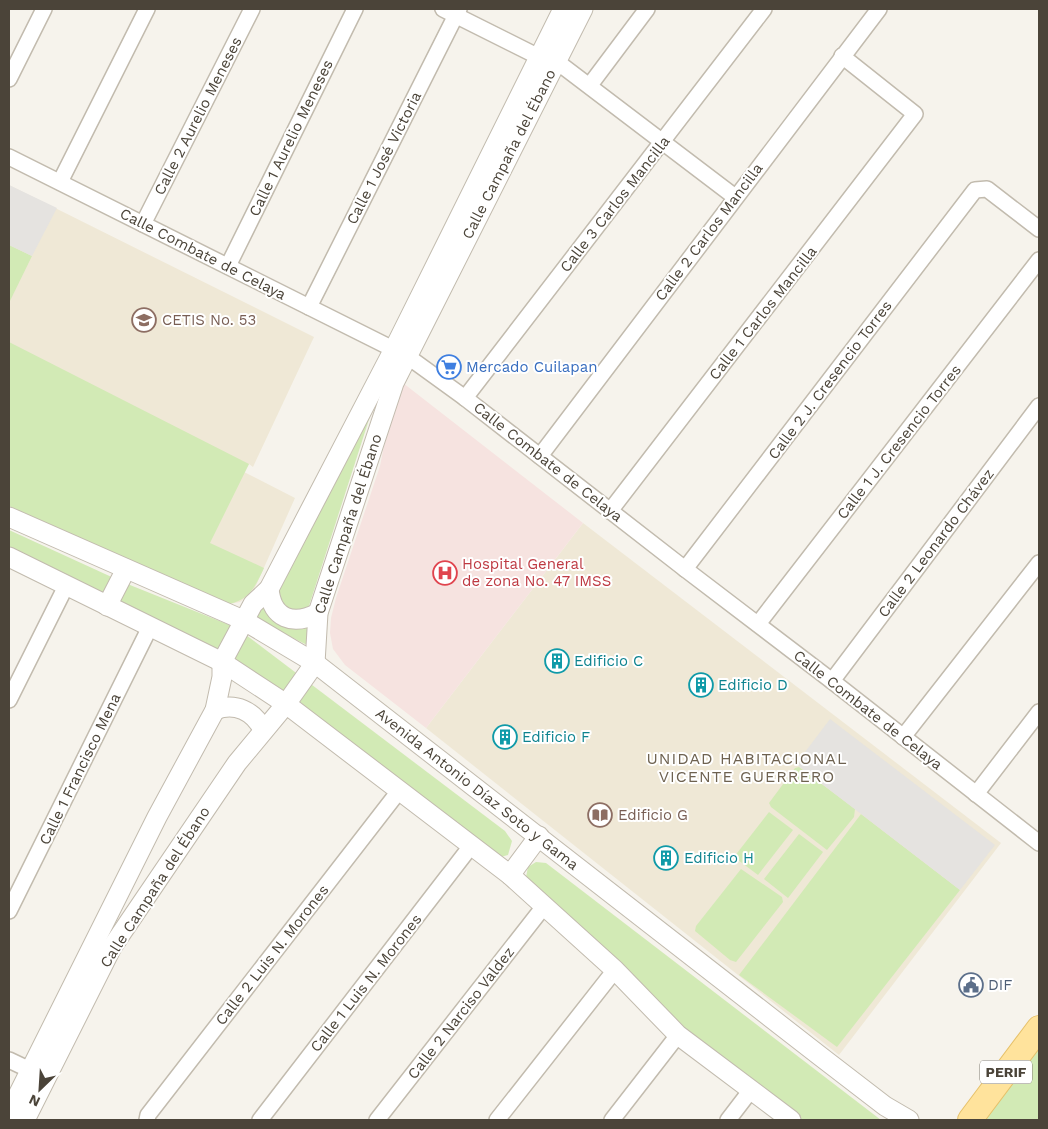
<svg xmlns="http://www.w3.org/2000/svg" width="1048" height="1129" font-family="'Work Sans',sans-serif">
<rect width="100%" height="100%" fill="#f6f3ec"/>
<g fill="#efe8d6">
<polygon points="9,185 314,337 253,467 249,464 244,472 295,498 254,590 240,602 229,604 9,506"/>
<polygon points="583,523 1001,843 839,1055 426,728"/>
</g>
<polygon fill="#f6e3e0" points="403,383 583,523 426,728 345,665 333,649 330,633 331,618 336,598 380,466 384,446"/>
<g fill="#d2eab5">
<polygon points="9,245 32,256 9,303"/>
<path d="M9,342L249,464L210,543L264,568C256,585 250,600 229,604L9,506Z"/>
<polygon points="383,376 308,609 286,614 274,594"/>
<polygon points="9,530 116,579 104,603 9,555"/>
<polygon points="125,583 232,626 217,659 113,607"/>
<polygon points="265,603 314,624 313,648 253,618"/>
<polygon points="242,632 505,831 512,841 508,855 497,858 229,658"/>
<polygon points="799,767 855,809 854,817 827,850 771,807 769,803 795,768"/>
<polygon points="769,812 793,830 758,875 734,857"/>
<polygon points="861,814 960,890 837,1047 739,975"/>
<polygon points="799,834 823,852 788,898 764,879"/>
<polygon points="536,862 546,863 881,1120 794,1120 683,1037 526,877 528,867"/>
<polygon points="741,869 782,897 783,902 736,962 730,960 695,931 696,926"/>
<polygon points="1039,1041 1039,1120 978,1120"/>
</g>
<g fill="#e5e3e0">
<polygon points="9,185 57,208 32,256 9,245"/>
<polygon points="830,719 995,845 960,890 796,764"/>
</g>
<g fill="none" stroke-linecap="round" stroke-linejoin="round">
<g stroke="#c2bbae" stroke-width="18">
<g id="minor">
<polyline points="443,9 539,57"/>
<polyline points="556,61 735,197"/>
<polyline points="9,79 44,9"/>
<polyline points="590,85 647,9"/>
<polyline points="9,157 407,356 465,398 685,569 832,681 1039,843"/>
<polyline points="60,182 147,9"/>
<polyline points="143,224 252,9"/>
<polyline points="228,266 355,9"/>
<polyline points="309,307 459,9"/>
<polyline points="465,398 764,9"/>
<polyline points="540,456 879,9"/>
<polyline points="610,511 915,114 842,56"/>
<polyline points="685,569 975,190 987,189 1039,229"/>
<polyline points="758,624 1039,260"/>
<polyline points="832,681 1039,406"/>
<polyline points="9,700 66,586"/>
<polyline points="903,737 1039,563"/>
<polyline points="976,794 1039,712"/>
<polyline points="9,911 150,627"/>
<polyline points="9,1060 30,1070"/>
<polyline points="147,1120 148,1115 399,791"/>
<polyline points="260,1120 471,846"/>
<polyline points="377,1120 545,905"/>
<polyline points="497,1120 615,970"/>
<polyline points="612,1120 678,1035"/>
<polyline points="728,1120 751,1090"/>
</g>
</g>
<g stroke="#c2bbae" stroke-width="21">
<g id="tertiary">
<polyline points="9,517 243,620 315,663 820,1056 885,1106 909,1120"/>
<polyline points="9,557 222,662 286,704 510,875 615,970 678,1035 791,1120"/>
<path d="M269,589C272,619 293,626 318,613"/>
<polyline points="107,606 126,569"/>
<path d="M215,710C235,702 254,711 263,730"/>
<polyline points="510,875 539,836"/>
<polyline points="9,1113 157,817 215,710 222,677 222,662 253,604 269,589 394,349 563,9"/>
<polyline points="25,1120 112,947 237,763 286,704 315,663 318,613 394,383 583,9"/>
</g>
</g>
<g stroke="#e6c16a" stroke-width="26">
<polyline id="primary" points="970,1120 1039,1028"/>
</g>
<use href="#minor" stroke="#fff" stroke-width="15"/>
<use href="#tertiary" stroke="#fff" stroke-width="19"/>
<use href="#primary" stroke="#ffe39c" stroke-width="24"/>
</g>
<defs>
<g id="university-ring" transform="scale(1.25)"><circle r="9.5" fill="#fff" stroke="#8d6e63" stroke-width="1.5"/><path d="M0-5L7-2L0 1L-7-2ZM-4 1L0 2.5L4 1V4Q0 6-4 4Z" fill="#8d6e63"/></g>
<g id="supermarket-ring" transform="scale(1.25)"><circle r="9.5" fill="#fff" stroke="#3f7fe0" stroke-width="1.5"/><path d="M-6-5.5h2.5l.6 2H6L4.5 2H-2.5L-4.4-4H-6ZM-1.5 3.2a1.3 1.3 0 1 0 .1 0ZM3 3.2a1.3 1.3 0 1 0 .1 0Z" fill="#3f7fe0"/></g>
<g id="hospital-ring" transform="scale(1.25)"><circle r="9.5" fill="#fff" stroke="#e0444e" stroke-width="1.5"/><path d="M-5-5h3v3.5h4V-5h3V5h-3V1.5h-4V5h-3Z" fill="#e0444e"/></g>
<g id="building-ring" transform="scale(1.25)"><circle r="9.5" fill="#fff" stroke="#0f9aa8" stroke-width="1.5"/><path d="M-4-6H4V6H1V3H-1V6H-4ZM-2.5-4.3h1.7v1.8h-1.7ZM.8-4.3h1.7v1.8H.8ZM-2.5-1h1.7V.8h-1.7ZM.8-1h1.7V.8H.8Z" fill="#0f9aa8"/></g>
<g id="library-ring" transform="scale(1.25)"><circle r="9.5" fill="#fff" stroke="#8d6e63" stroke-width="1.5"/><path d="M-6-4Q-3-5.5-.7-3.5V5Q-3 3-6 4ZM6-4Q3-5.5 .7-3.5V5Q3 3 6 4Z" fill="#8d6e63"/></g>
<g id="civic-ring" transform="scale(1.25)"><circle r="9.5" fill="#fff" stroke="#5c6f8a" stroke-width="1.5"/><path d="M-.6-6.5H3V-4.5H.6V-3L4-1V1h2V6H-6V1h2V-1L-.6-3ZM-1.2 2.5V6h2.4V2.5Z" fill="#5c6f8a"/></g>
</defs>
<g fill-rule="evenodd">
<use href="#university-ring" x="144" y="320"/>
<use href="#supermarket-ring" x="449" y="367"/>
<use href="#hospital-ring" x="445" y="573"/>
<use href="#building-ring" x="557" y="661"/>
<use href="#building-ring" x="701" y="685"/>
<use href="#building-ring" x="505" y="737"/>
<use href="#library-ring" x="600" y="815"/>
<use href="#building-ring" x="666" y="858"/>
<use href="#civic-ring" x="971" y="985"/>
</g>
<g text-anchor="middle" dominant-baseline="central" stroke-width="4" stroke-linejoin="round" paint-order="stroke">
<rect fill="#fff" stroke="#817c74" stroke-width="1" x="980" y="1060.5" width="52" height="23" rx="4"/>
<g font-size="14" font-weight="bold" fill="#4b4439">
<text x="1006" y="1072">PERIF</text>
</g>
<g font-size="15" fill="#4b4439" stroke="#fff">
<text transform="translate(198 116) rotate(-63)">Calle 2 Aurelio Meneses</text>
<text transform="translate(291 138) rotate(-64)">Calle 1 Aurelio Meneses</text>
<text transform="translate(509 154) rotate(-63)">Calle Campaña del Ébano</text>
<text transform="translate(384 158) rotate(-63)">Calle 1 José Victoria</text>
<text transform="translate(615 204) rotate(-52)">Calle 3 Carlos Mancilla</text>
<text transform="translate(709 232) rotate(-53)">Calle 2 Carlos Mancilla</text>
<text transform="translate(203 254) rotate(27)">Calle Combate de Celaya</text>
<text transform="translate(763 313) rotate(-52)">Calle 1 Carlos Mancilla</text>
<text transform="translate(830 380) rotate(-53)">Calle 2 J. Cresencio Torres</text>
<text transform="translate(899 442) rotate(-52)">Calle 1 J. Cresencio Torres</text>
<text transform="translate(548 462) rotate(38)">Calle Combate de Celaya</text>
<text transform="translate(348 524) rotate(-72)">Calle Campaña del Ébano</text>
<text transform="translate(936 543) rotate(-53)">Calle 2 Leonardo Chávez</text>
<text transform="translate(868 710) rotate(38)">Calle Combate de Celaya</text>
<text transform="translate(80 769) rotate(-64)">Calle 1 Francisco Mena</text>
<text transform="translate(477 789) rotate(38)">Avenida Antonio Díaz Soto y Gama</text>
<text transform="translate(155 887) rotate(-57)">Calle Campaña del Ébano</text>
<text transform="translate(272 955) rotate(-52)">Calle 2 Luis N. Morones</text>
<text transform="translate(366 983) rotate(-52)">Calle 1 Luis N. Morones</text>
<text transform="translate(461 1013) rotate(-52)">Calle 2 Narciso Valdez</text>
</g>
<g font-size="15" fill="#785e54" stroke="#fff" text-anchor="start">
<text x="162" y="320">CETIS No. 53</text>
<text x="618" y="815">Edificio G</text>
</g>
<g font-size="15" fill="#366cbe" stroke="#fff" text-anchor="start">
<text x="466" y="367">Mercado Cuilapan</text>
</g>
<g font-size="15" fill="#be3a42" stroke="#fff" text-anchor="start">
<text x="462" y="564">Hospital General<tspan x="462" dy="17">de zona No. 47 IMSS</tspan></text>
</g>
<g font-size="15" fill="#0d838f" stroke="#fff" text-anchor="start">
<text x="574" y="661">Edificio C</text>
<text x="718" y="685">Edificio D</text>
<text x="522" y="737">Edificio F</text>
<text x="684" y="858">Edificio H</text>
</g>
<g font-size="15" fill="#4e5e75" stroke="#fff" text-anchor="start">
<text x="988" y="985">DIF</text>
</g>
<g font-size="16" letter-spacing="1" fill="#6e6250" stroke="#fff">
<text x="747" y="758">UNIDAD HABITACIONAL<tspan x="747" dy="18">VICENTE GUERRERO</tspan></text>
</g>
</g>
<rect width="1048" height="1129" fill="none" stroke="#4b4439" stroke-width="20"/>
<g transform="translate(40 1089) rotate(205)" stroke="#ffffff" stroke-width="4" paint-order="stroke">
<path d="M0-4L9 19L0 12L-9 19Z" fill="#4b4439"/>
<text y="-8" font-size="14" font-weight="bold" text-anchor="middle" fill="#4b4439">N</text>
</g>
</svg>
